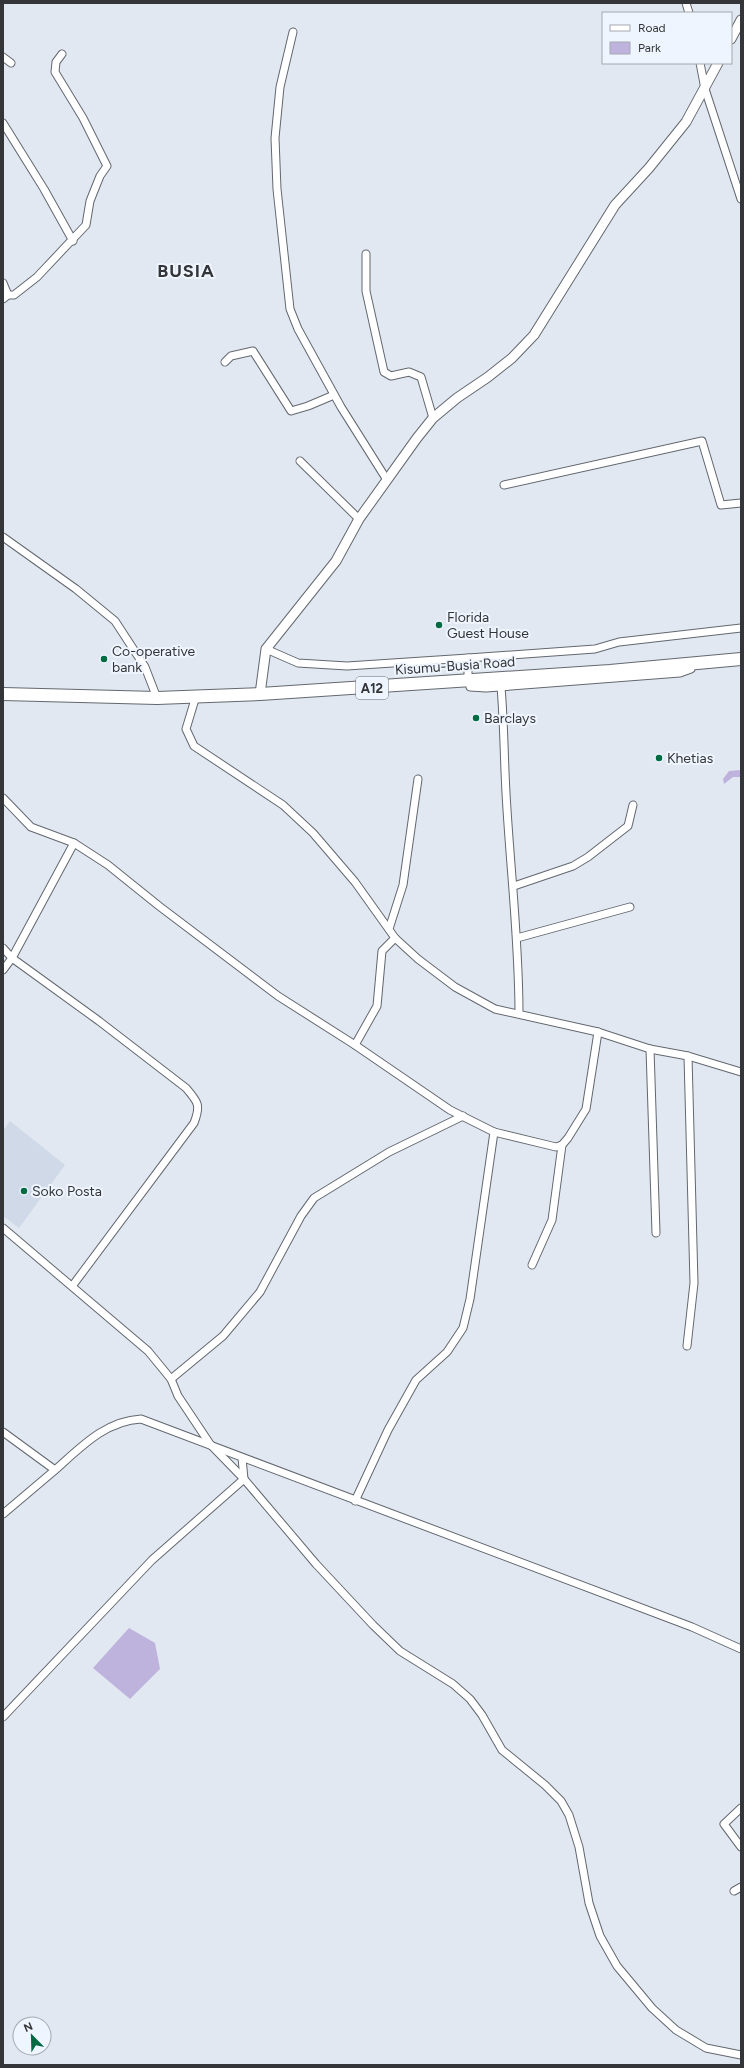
<svg xmlns="http://www.w3.org/2000/svg" width="744" height="2068" font-family="Figtree,sans-serif">
<rect width="100%" height="100%" fill="#e2e8f1"/>
<polygon fill="#cfd9e7" points="10,1121 65,1165 19,1228 3,1216 3,1131"/>
<g fill="#bdb3dc">
<polygon points="741,770 741,777 733,777 724,784 723,779 729,771"/>
<polygon points="129,1628 155,1643 160,1669 130,1699 93,1668"/>
</g>
<g fill="none" stroke-linecap="round" stroke-linejoin="round">
<g stroke="#63686f" stroke-width="9">
<g id="street">
<polyline points="686,3 689,13"/>
<polyline points="293,32 280,87 275,138 277,189 290,309 298,329 341,407 387,480"/>
<polyline points="3,57 11,63"/>
<polyline points="700,63 705,89 741,199"/>
<polyline points="3,123 44,189 73,241"/>
<polyline points="366,254 366,291 384,372 391,376 409,372 421,377 433,418"/>
<polyline points="3,283 8,295"/>
<polyline points="3,299 8,295 14,295 37,277 86,225 90,201 100,176 107,166 83,118 55,72 56,62 62,54"/>
<polyline points="225,362 231,356 253,351 291,411 308,406 334,395"/>
<polyline points="300,461 359,519"/>
<polyline points="504,485 702,441 721,505 741,503"/>
<polyline points="3,537 76,589 115,621 145,667 157,698"/>
<polyline points="266,649 298,663 347,666 468,658"/>
<polyline points="691,664 691,669 680,673 486,688 470,687 468,679 468,658 595,649 619,642 741,628"/>
<path d="M501,687C504,722 504,757 506,793C510,867 519,939 519,1013"/>
<polyline points="196,696 186,729 194,746 283,805 313,833 355,882 395,938 418,959 455,987 495,1009 598,1032 650,1049 688,1056 741,1072"/>
<polyline points="3,798 31,827 74,843 108,865 159,906 278,996 355,1045 450,1110 494,1132 556,1147 562,1145 568,1138 586,1109 598,1032"/>
<polyline points="514,886 573,866 588,857 628,826 633,805"/>
<polyline points="389,929 403,885 418,779"/>
<polyline points="517,938 630,907"/>
<path d="M3,948L12,958L99,1021L186,1088C198,1102 201,1105 194,1123L73,1285"/>
<polyline points="3,970 12,958 74,843"/>
<polyline points="355,1045 377,1006 382,951 395,938"/>
<polyline points="650,1049 656,1233"/>
<polyline points="3,1228 148,1351 171,1379 178,1396 210,1444 244,1479 316,1564 373,1625 400,1651 453,1684 470,1699 482,1715 502,1750 545,1785 561,1801 569,1815 579,1847 589,1903 600,1936 617,1966 652,2008 676,2030 706,2048 741,2055"/>
<polyline points="532,1265 552,1220 562,1145"/>
<polyline points="687,1346 694,1283 688,1056"/>
<polyline points="171,1379 223,1336 260,1292 301,1216 314,1198 389,1152 463,1116"/>
<path d="M3,1432L55,1470C81,1447 105,1421 141,1419L692,1627L741,1649"/>
<polyline points="355,1501 388,1430 416,1380 447,1352 463,1328 470,1299 494,1132"/>
<polyline points="3,1514 55,1470"/>
<polyline points="3,1717 152,1560 244,1479 242,1458"/>
<polyline points="741,1808 724,1824 741,1847"/>
<polyline points="734,1891 741,1887"/>
</g>
</g>
<g stroke="#63686f" stroke-width="11">
<g id="secondary">
<polyline points="731,39 741,20"/>
<polyline points="260,694 266,649 336,561 359,519 417,438 433,418 457,398 488,377 512,358 534,335 615,205 649,168 686,122 718,63"/>
</g>
</g>
<g stroke="#63686f" stroke-width="14">
<polyline id="highway" points="3,694 157,698 260,694 610,671 741,659"/>
</g>
<use href="#street" stroke="#fff" stroke-width="7"/>
<use href="#secondary" stroke="#fff" stroke-width="9"/>
<use href="#highway" stroke="#fff" stroke-width="12"/>
</g>
<g fill="#006b42" stroke="#eff5fe" stroke-width="1.5">
<circle cx="439" cy="625" r="4"/>
<circle cx="104" cy="659" r="4"/>
<circle cx="476" cy="718" r="4"/>
<circle cx="659" cy="758" r="4"/>
<circle cx="24" cy="1191" r="4"/>
</g>
<g text-anchor="middle" dominant-baseline="central" stroke-width="4" stroke-linejoin="round" paint-order="stroke">
<rect fill="#eff5fe" stroke="#6b6f73" stroke-width="1" x="356" y="677" width="32" height="22" rx="3"/>
<g font-size="13" font-weight="bold" fill="#333538">
<text x="372" y="688">A12</text>
</g>
<g font-size="14" fill="#333538" stroke="#eff5fe" text-anchor="start">
<text x="447" y="617">Florida<tspan x="447" dy="16">Guest House</tspan></text>
<text x="112" y="651">Co-operative<tspan x="112" dy="16">bank</tspan></text>
<text x="484" y="718">Barclays</text>
<text x="667" y="758">Khetias</text>
<text x="32" y="1191">Soko Posta</text>
</g>
<g font-size="14" fill="#333538" stroke="#eff5fe">
<text transform="translate(455 666) rotate(-4)">Kisumu-Busia Road</text>
</g>
<g font-size="18" font-weight="bold" letter-spacing="1" fill="#333538" stroke="#eff5fe">
<text x="186" y="271">BUSIA</text>
</g>
</g>
<rect width="744" height="2068" fill="none" stroke="#333538" stroke-width="8"/>
<rect x="602" y="12" width="130" height="52" fill="#eff5fe" stroke="#a4a8af"/>
<rect x="610" y="25" width="20" height="6" fill="#ffffff" stroke="#a4a8af"/>
<text x="638" y="32" font-size="12" fill="#333538">Road</text>
<rect x="610" y="42" width="20" height="12" fill="#bdb3dc" stroke="#a4a8af"/>
<text x="638" y="52" font-size="12" fill="#333538">Park</text>
<g transform="translate(32 2036) rotate(337)"><circle r="19" fill="#eff5fe" stroke="#a4a8af"/>
<path d="M0-3L7 15L0 10L-7 15Z" fill="#006b42"/>
<text y="-6" font-size="11" font-weight="bold" text-anchor="middle" fill="#333538">N</text>
</g>
</svg>
